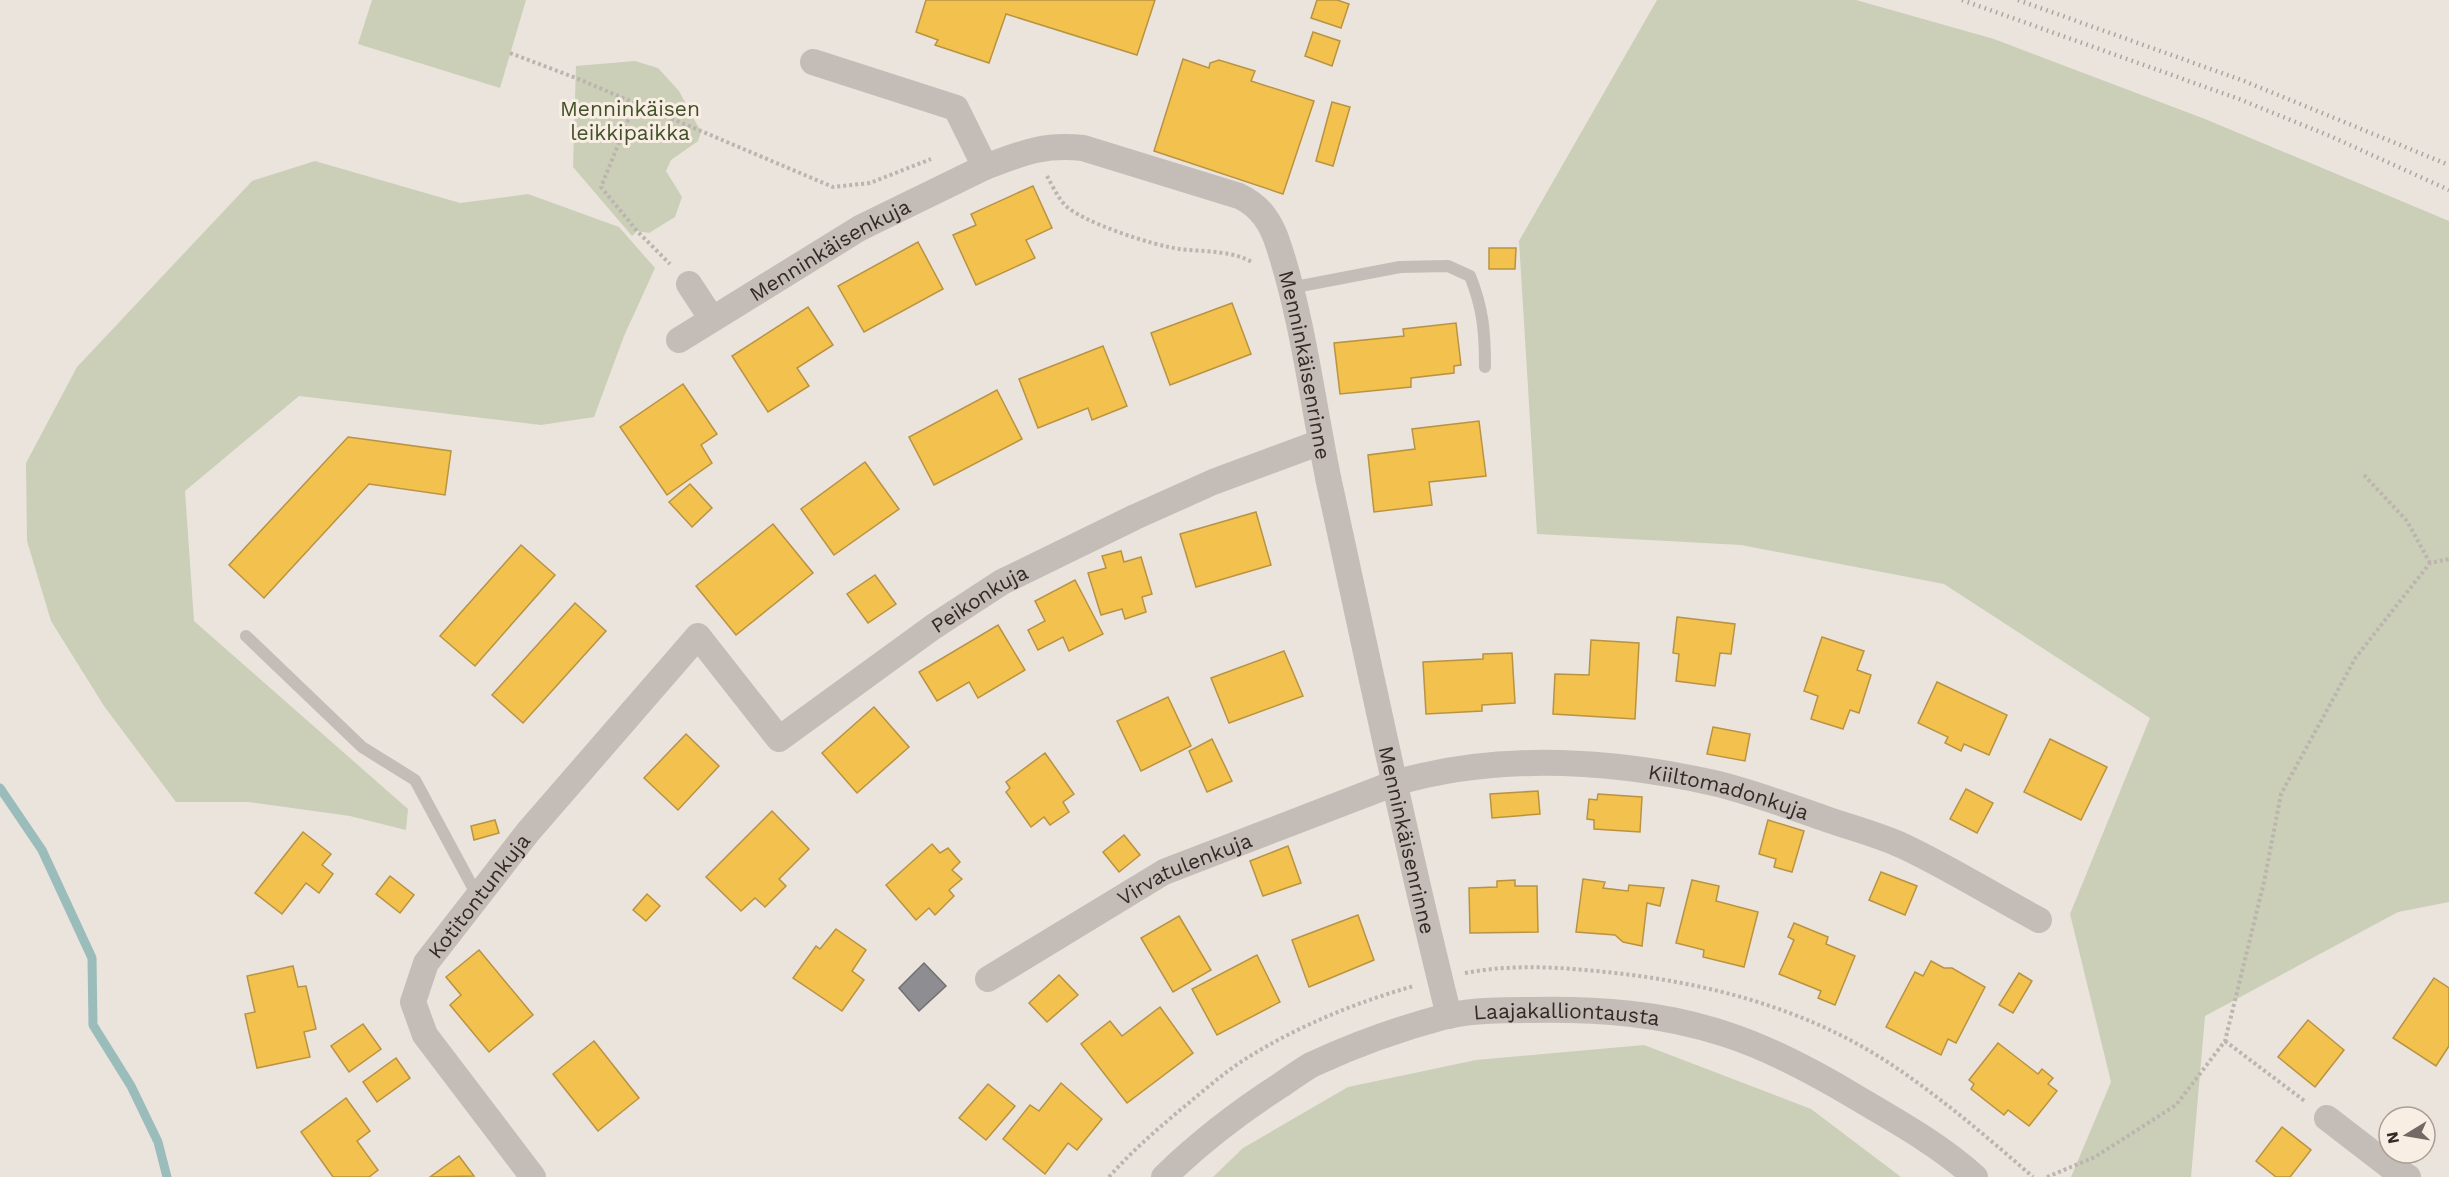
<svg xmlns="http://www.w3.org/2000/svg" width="2449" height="1177" font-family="'Work Sans',sans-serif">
<rect width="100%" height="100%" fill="#eae4dd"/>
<g fill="#cbcfb7">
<polygon points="372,0 526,0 500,88 358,44"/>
<polygon points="1657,0 1856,0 1994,39 2205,119 2449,221 2449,902 2398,912 2205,1016 2191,1177 2071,1177 2111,1082 2070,914 2150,718 1944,584 1741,545 1537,534 1519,241"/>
<polygon points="635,61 658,68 679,91 701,132 698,141 671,160 666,171 682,197 675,217 649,233 637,231 632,236 573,167 576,66"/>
<polygon points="315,161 460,203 528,194 619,227 655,268 624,336 594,417 541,425 299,396 185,491 194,621 408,809 406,830 350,816 249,802 176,802 104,706 51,621 27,541 26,463 77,367 252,181"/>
<polygon points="1644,1045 1811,1109 1901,1177 1213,1177 1243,1148 1348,1087 1476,1060"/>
</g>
<g fill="#f2c14e" stroke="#b99342" stroke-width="1.5">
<polygon points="926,0 1155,0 1137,55 1006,14 989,63 935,45 938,40 916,32"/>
<polygon points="1317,0 1337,0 1349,4 1341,28 1311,18"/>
<polygon points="1313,32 1340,41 1332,66 1305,56"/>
<polygon points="1183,59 1209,68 1210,63 1219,60 1255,71 1251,81 1314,101 1283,194 1154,151"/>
<polygon points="1332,102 1350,107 1333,166 1316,161"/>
<polygon points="1033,186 1052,228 1026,240 1035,258 976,285 953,235 976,225 971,214"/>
<polygon points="918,242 943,289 864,332 838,286"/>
<polygon points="1489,248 1516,248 1515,269 1489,269"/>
<polygon points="1232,303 1251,354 1170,385 1151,333"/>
<polygon points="808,307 833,345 797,368 809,386 768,412 732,356"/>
<polygon points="1456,323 1461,365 1454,366 1454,373 1411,378 1411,387 1340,394 1334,343 1404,336 1403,329"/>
<polygon points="1103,346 1127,406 1092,420 1088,408 1038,428 1019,379"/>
<polygon points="683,384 717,434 701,445 712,463 667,495 620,427"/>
<polygon points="997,390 1022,439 934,485 909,437"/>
<polygon points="1479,421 1486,476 1429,482 1432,505 1374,512 1368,455 1415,449 1412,429"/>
<polygon points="348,437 451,451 445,495 369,484 264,598 229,565"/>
<polygon points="865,462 899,509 834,555 801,509"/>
<polygon points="690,484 712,508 692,527 669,502"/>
<polygon points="1256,512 1271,565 1196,587 1180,534"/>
<polygon points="773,524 813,573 736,635 696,586"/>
<polygon points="521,545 555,575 475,666 440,636"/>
<polygon points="1121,551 1124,562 1141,557 1152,594 1142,597 1146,612 1125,619 1122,609 1101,615 1088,573 1106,568 1102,556"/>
<polygon points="875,575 896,604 868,623 847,594"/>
<polygon points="1075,580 1103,634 1069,651 1063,637 1038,650 1028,630 1045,621 1035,601"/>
<polygon points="575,603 606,631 523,723 492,695"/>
<polygon points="1677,617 1735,624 1731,654 1720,653 1715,686 1676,681 1679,654 1673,653"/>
<polygon points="998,625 1025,670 978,698 969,682 937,701 919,672"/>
<polygon points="1822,637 1864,651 1857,670 1871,675 1859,713 1850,710 1843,729 1811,719 1818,696 1804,691"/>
<polygon points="1591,640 1639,643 1635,719 1553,714 1555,674 1589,675"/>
<polygon points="1284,651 1303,696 1229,723 1211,678"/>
<polygon points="1512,653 1515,703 1482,705 1482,711 1426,714 1423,662 1483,659 1483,654"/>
<polygon points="1937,682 2007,715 1989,755 1964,744 1961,751 1945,743 1948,737 1918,723"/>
<polygon points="1168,697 1191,746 1141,771 1117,721"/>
<polygon points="874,707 909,747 857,793 822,753"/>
<polygon points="1713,727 1750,734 1745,761 1707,754"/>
<polygon points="686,734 719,766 678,810 644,778"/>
<polygon points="1212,739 1232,781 1207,792 1189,751"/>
<polygon points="2050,739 2107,767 2081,820 2024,792"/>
<polygon points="1045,753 1074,794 1063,802 1069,812 1050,825 1044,817 1031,827 1006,792 1010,788 1006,782"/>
<polygon points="1966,789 1993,803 1977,833 1950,819"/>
<polygon points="1538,791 1540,814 1492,818 1490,794"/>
<polygon points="1598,794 1642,797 1640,832 1594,829 1594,820 1587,819 1589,799 1597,800"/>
<polygon points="772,811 809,849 779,879 786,886 765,907 755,898 741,911 706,877"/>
<polygon points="495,820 499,833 474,840 471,826"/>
<polygon points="1768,820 1804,831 1792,872 1774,867 1776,859 1759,854"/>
<polygon points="303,832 331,854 322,865 333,874 319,893 306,883 282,914 255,893"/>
<polygon points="1124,835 1140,855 1119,872 1103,852"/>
<polygon points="932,844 940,853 948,848 960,862 952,870 962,879 949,890 954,896 935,915 929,908 916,920 886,885"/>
<polygon points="1288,846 1301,883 1263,896 1250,861"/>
<polygon points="1881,872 1917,886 1905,915 1869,900"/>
<polygon points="390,876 414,895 400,913 376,894"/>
<polygon points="1583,879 1605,882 1603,888 1628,891 1629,885 1664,888 1660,906 1647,903 1642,946 1623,942 1615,935 1576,932"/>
<polygon points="1515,880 1515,886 1537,886 1538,932 1470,933 1469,888 1497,887 1497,881"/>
<polygon points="1692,880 1719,886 1716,901 1758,912 1744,967 1703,957 1704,950 1676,943"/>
<polygon points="647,894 660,906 646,921 633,910"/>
<polygon points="1358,915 1374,960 1309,987 1292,940"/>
<polygon points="1179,916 1211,970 1173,992 1141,938"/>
<polygon points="1794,923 1828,937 1826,944 1855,956 1835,1005 1818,998 1821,991 1779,974 1794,940 1788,937"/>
<polygon points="836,929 866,950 852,971 864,980 842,1011 793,978 816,946 820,949"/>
<polygon points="479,950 533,1015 489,1052 450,1005 461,995 446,977"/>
<polygon points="1257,955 1280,1002 1217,1035 1192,989"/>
<polygon points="1931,961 1944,968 1952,968 1985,987 1956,1043 1948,1039 1941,1055 1886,1027 1915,972 1923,976"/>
<polygon points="293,966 298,987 306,986 316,1029 304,1032 310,1057 257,1068 245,1014 255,1012 247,976"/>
<polygon points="2019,973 2032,981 2013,1013 1999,1005"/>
<polygon points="1059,975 1078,995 1047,1022 1029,1003"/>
<polygon points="2434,978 2449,988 2449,1046 2436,1066 2393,1038"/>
<polygon points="1160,1007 1193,1053 1127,1103 1081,1044 1110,1021 1122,1036"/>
<polygon points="2308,1020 2344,1050 2315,1087 2278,1057"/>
<polygon points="363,1024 381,1049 349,1072 331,1046"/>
<polygon points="594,1041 639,1098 598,1131 553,1074"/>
<polygon points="1998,1043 2038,1074 2042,1069 2053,1078 2048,1084 2057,1091 2029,1126 2008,1110 2004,1115 1971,1089 1974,1084 1969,1080"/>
<polygon points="396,1058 410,1078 377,1102 363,1082"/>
<polygon points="1061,1083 1102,1119 1077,1150 1068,1143 1045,1174 1003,1139 1030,1105 1039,1111"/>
<polygon points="988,1084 1015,1106 986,1140 959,1118"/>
<polygon points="346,1098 370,1131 357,1141 378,1170 369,1177 333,1177 301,1132"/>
<polygon points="2282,1127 2311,1150 2290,1177 2276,1177 2256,1161"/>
<polygon points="459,1156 474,1176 430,1177"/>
</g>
<polygon fill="#8d8d92" stroke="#726f72" stroke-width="1.5" points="924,963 946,986 919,1011 899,988"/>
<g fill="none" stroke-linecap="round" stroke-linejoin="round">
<polyline stroke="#9abcbb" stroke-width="9" points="0,788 42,850 92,958 93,1025 131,1086 158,1142 167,1177"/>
<g stroke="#bcb5af" stroke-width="4" stroke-dasharray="3 3" stroke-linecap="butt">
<polyline points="510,53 576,78 833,187 870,183 931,159"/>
<polyline points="635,103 601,187 637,231 670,264"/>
<path d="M1047,176C1052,185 1057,196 1064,204C1080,222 1155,246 1180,249C1204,252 1230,250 1252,262"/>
<polyline points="2364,475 2407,521 2430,563"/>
<path d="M1465,973C1512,964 1559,967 1606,972C1704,982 1802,1007 1886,1061C1938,1095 1986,1136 2033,1177"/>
<polyline points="2225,1041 2306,1102"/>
<path d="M1109,1177C1130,1153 1154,1132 1179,1111C1201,1093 1223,1073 1247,1058C1298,1026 1357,1002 1414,986"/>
<polyline points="2047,1177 2095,1157 2176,1105 2225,1041 2264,882 2281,794 2356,657 2430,563 2449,559"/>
</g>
<g stroke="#c3bcb7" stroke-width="12">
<path d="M1290,288L1400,267L1448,266L1470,276C1483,308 1485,332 1485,367"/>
<polyline points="246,636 362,747 415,780 478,897"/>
</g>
<g stroke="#c3bcb7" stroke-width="26">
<path id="s1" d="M813,62L956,108L985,167C1023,153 1042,144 1083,148L1239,196C1261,206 1272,224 1279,247C1303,320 1313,405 1329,482C1368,660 1405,839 1449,1016"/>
<polyline points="689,284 712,319"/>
<path id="s2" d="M679,340L860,228L985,167"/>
<path id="s3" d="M988,979L1164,872L1395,783C1497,753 1610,760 1714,783C1752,792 1789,806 1826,819C1852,828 1879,835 1903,846C1950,868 1994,896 2039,920"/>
<polyline points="2327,1118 2392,1168 2408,1177"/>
<path id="s4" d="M533,1177L425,1035L413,1002L426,963L528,832L698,636L779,739L933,627L1002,582L1135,517L1213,482L1321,442"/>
<path id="s5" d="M1164,1177C1199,1143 1239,1112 1281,1085C1291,1078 1301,1071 1311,1065C1354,1045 1401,1028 1447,1016C1474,1010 1505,1010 1533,1010C1598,1009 1662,1013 1725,1034C1772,1049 1816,1073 1859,1099C1898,1122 1941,1146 1975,1177"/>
</g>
<g stroke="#aba5a1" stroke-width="4.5" stroke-dasharray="1.5 4.5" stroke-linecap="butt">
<polyline points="1962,0 2239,99 2330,136 2449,190"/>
<polyline points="2018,0 2244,81 2449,165"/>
</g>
</g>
<g text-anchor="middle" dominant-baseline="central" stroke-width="6" stroke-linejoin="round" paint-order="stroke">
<g font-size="21" fill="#43512a" stroke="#f8eee3">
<text x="630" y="108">Menninkäisen<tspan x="630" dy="24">leikkipaikka</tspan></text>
</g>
<g font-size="21" fill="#332926" stroke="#f8eee3">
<text stroke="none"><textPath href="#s2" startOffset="176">Menninkäisenkuja</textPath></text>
<text stroke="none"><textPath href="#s1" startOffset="668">Menninkäisenrinne</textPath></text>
<text stroke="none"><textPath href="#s4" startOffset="1056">Peikonkuja</textPath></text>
<text stroke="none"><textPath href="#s3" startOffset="792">Kiiltomadonkuja</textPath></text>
<text stroke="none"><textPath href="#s1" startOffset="1154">Menninkäisenrinne</textPath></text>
<text stroke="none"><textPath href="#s3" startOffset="226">Virvatulenkuja</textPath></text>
<text stroke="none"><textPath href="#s4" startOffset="340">Kotitontunkuja</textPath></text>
<text stroke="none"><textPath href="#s5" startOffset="450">Laajakalliontausta</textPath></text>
</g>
</g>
<g transform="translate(2407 1135) rotate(259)"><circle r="28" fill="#f8eee3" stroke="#a99f97" stroke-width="1.5"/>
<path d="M0-4.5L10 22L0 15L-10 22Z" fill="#736a66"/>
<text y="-9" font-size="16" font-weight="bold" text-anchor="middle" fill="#332926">N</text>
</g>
</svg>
